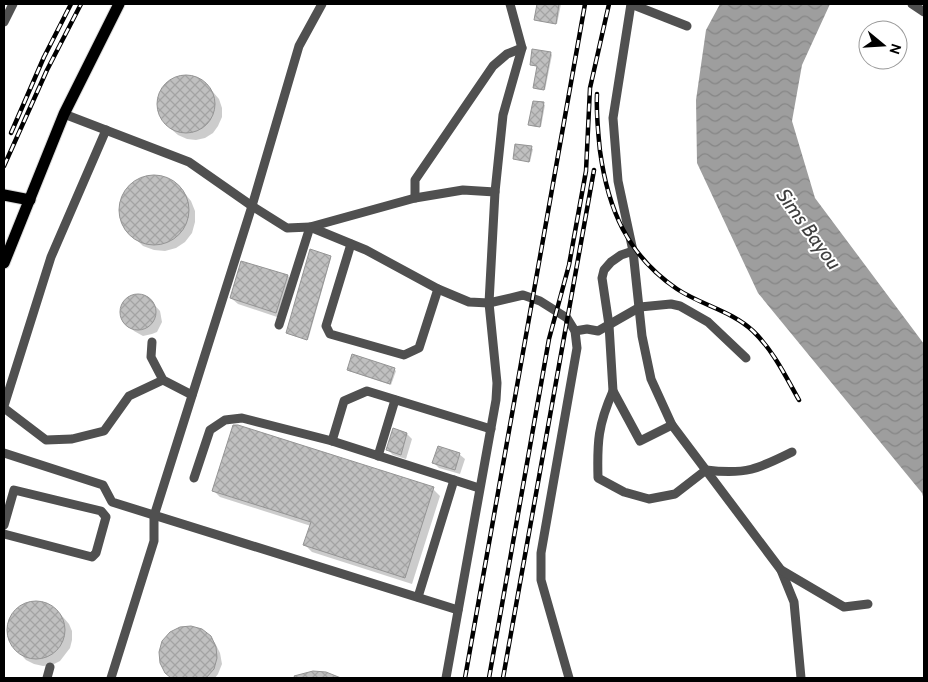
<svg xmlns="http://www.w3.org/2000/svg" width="928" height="682" font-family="Cabin,sans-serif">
<defs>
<pattern id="water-waves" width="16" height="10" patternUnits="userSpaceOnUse" patternTransform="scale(1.25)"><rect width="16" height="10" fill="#9e9e9e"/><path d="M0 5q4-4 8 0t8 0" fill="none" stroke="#868686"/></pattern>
<pattern id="building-cross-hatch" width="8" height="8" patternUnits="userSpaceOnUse" patternTransform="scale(1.25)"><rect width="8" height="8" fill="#c0c0c0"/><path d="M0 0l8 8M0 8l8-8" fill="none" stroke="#a3a3a3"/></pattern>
</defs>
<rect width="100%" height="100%" fill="#fff"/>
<polygon fill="url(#water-waves)" points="720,4 830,4 802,65 792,121 815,198 924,344 924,500 922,493 758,293 697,163 696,100 706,30"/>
<g fill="#0003">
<polygon points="538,4 561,4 557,24 535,20"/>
<polygon points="551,53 552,55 545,90 536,89 538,67 531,65"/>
<polygon points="190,76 199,79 206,84 219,99 222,108 222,117 218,126 213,133 205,138 196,140 187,139 178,135 171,129 164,121 160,113 158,103 160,94 165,86 172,80 181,77"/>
<polygon points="543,104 545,105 541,127 531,126 530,124"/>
<polygon points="531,148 533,149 530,162 514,158"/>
<polygon points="156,176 167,178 177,184 191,201 195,211 195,222 192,233 185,242 176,248 165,251 154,250 143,246 135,238 127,231 122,221 120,210 122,199 127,189 135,181 145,177"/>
<polygon points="330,257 331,258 308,340 288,334 287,333"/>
<polygon points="288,276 295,283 283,319 238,304 231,298"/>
<polygon points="139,295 149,299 160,311 162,322 157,332 152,334 143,336 134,331 123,320 121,310 122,305 128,298"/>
<polygon points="352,356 395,370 396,371 391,385 349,371 348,370"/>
<polygon points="394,430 407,434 412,439 406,459 393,455 388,450"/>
<polygon points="459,454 465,459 460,474 439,468 434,463"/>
<polygon points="433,489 440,496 412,584 312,552 305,545 311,526 220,497 213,490"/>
<polygon points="32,602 41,602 56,609 69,624 72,631 72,640 70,648 60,661 52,665 43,666 34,664 26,660 12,645 9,636 8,627 10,618 15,611 23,605"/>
<polygon points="210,637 215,643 220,653 222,664 218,674 215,678 172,678 166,673"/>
</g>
<g fill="url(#building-cross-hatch)" stroke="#949494">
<polygon points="537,4 559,4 556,24 534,20"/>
<polygon points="532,49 551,52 544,90 533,88 537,66 530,65"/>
<circle cx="186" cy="104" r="29"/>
<polygon points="533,101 544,102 540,127 528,125"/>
<polygon points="515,144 532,146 529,162 513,159"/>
<circle cx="154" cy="210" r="35"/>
<polygon points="310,249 331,256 307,340 286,333"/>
<polygon points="241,261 288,275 276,313 230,298"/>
<circle cx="138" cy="312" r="18"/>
<polygon points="352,354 395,368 390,384 347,370"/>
<polygon points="233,425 238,425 434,487 405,578 303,545 311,522 212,491"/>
<polygon points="393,428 407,433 401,455 386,450"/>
<polygon points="438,446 460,453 455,470 432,463"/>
<circle cx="36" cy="630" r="29"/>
<polygon points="191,626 202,629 211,636 216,647 217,658 214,669 206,678 171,678 165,673 160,663 159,652 162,641 170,632 180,627"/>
<polygon points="313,671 326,672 341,678 295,678 294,676"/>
</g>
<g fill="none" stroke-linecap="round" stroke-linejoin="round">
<g stroke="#dbdbdb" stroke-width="13">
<g id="major">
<polyline points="4,195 30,200"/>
<polyline points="4,263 64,114 119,4"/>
</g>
</g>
<g stroke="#505050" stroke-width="9">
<polyline points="631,4 613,118 618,181 633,251 642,336 651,379 672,425 781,570 794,602 801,678"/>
<polyline points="631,4 687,26"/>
<polyline points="912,4 924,12"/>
<polyline points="4,22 13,4"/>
<polyline points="64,114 189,162 252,206 287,228 310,227 366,250 438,289 469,302 489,303 523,295 540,301 567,318 575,331 577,348 541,553 541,580 569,678"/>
<polyline points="415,198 415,180 493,66 507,54 522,48"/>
<polyline points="351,244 326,326 330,334 404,355 419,348 438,289"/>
<polyline points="633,251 621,255 611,262 604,270 602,278 609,325 613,391 640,441 672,425"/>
<polyline points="279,325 310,227 415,198 463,190 495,192"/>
<polyline points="575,331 587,329 598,331 640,307 671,304 680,306 708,322 746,358"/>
<polyline points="152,342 151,357 163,380 192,395"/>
<path d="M613,391C598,425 597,442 598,478L624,492L649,499L675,494L706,470C746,475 758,469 792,452"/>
<polyline points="4,406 51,257 106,130"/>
<polyline points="4,408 46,440 72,439 104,431 129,396 163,380"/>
<polyline points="332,441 344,401 367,391 491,429"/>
<polyline points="4,453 103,485 112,502 458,610"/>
<polyline points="378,456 395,400"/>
<polyline points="194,478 210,430 225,420 242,418 332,441 479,488"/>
<polyline points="4,525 14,490 101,511 106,517 96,553 92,557 4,534"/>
<polyline points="781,570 844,607 868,604"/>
<polyline points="418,597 454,480"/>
<polyline points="47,678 50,667"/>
<polyline points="111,678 154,541 154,516 252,206 299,46 322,4"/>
<polyline points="446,678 496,400 497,383 489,303 495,192 503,115 522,48 510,4"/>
</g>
<use href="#major" stroke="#000" stroke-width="11"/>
<g stroke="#000" stroke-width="4.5">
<g id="rail">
<path d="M597,94C596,114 598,132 600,151C608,209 627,255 677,289C701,305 732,311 753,331C773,350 786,377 799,400"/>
<polyline points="11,133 44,57 71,4"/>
<polyline points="4,166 47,70 81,4"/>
<polyline points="465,678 585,4"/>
<polyline points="489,678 549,339 569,265 586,171 590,88 609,4"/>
<polyline points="503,678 594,170"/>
</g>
</g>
<use href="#rail" stroke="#fff" stroke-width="2.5" stroke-dasharray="8" stroke-linecap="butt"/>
</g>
<g text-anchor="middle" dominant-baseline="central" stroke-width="4" stroke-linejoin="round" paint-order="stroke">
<g font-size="20" font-style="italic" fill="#3f3f3f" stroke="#fff">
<text transform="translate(809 229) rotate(54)">Sims Bayou</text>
</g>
</g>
<rect width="928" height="682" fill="none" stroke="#000000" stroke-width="10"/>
<g transform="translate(883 45) rotate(108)"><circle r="24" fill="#ffffff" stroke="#999999"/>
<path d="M0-4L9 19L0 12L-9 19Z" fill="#000000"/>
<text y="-8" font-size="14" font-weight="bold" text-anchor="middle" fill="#000000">N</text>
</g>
</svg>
